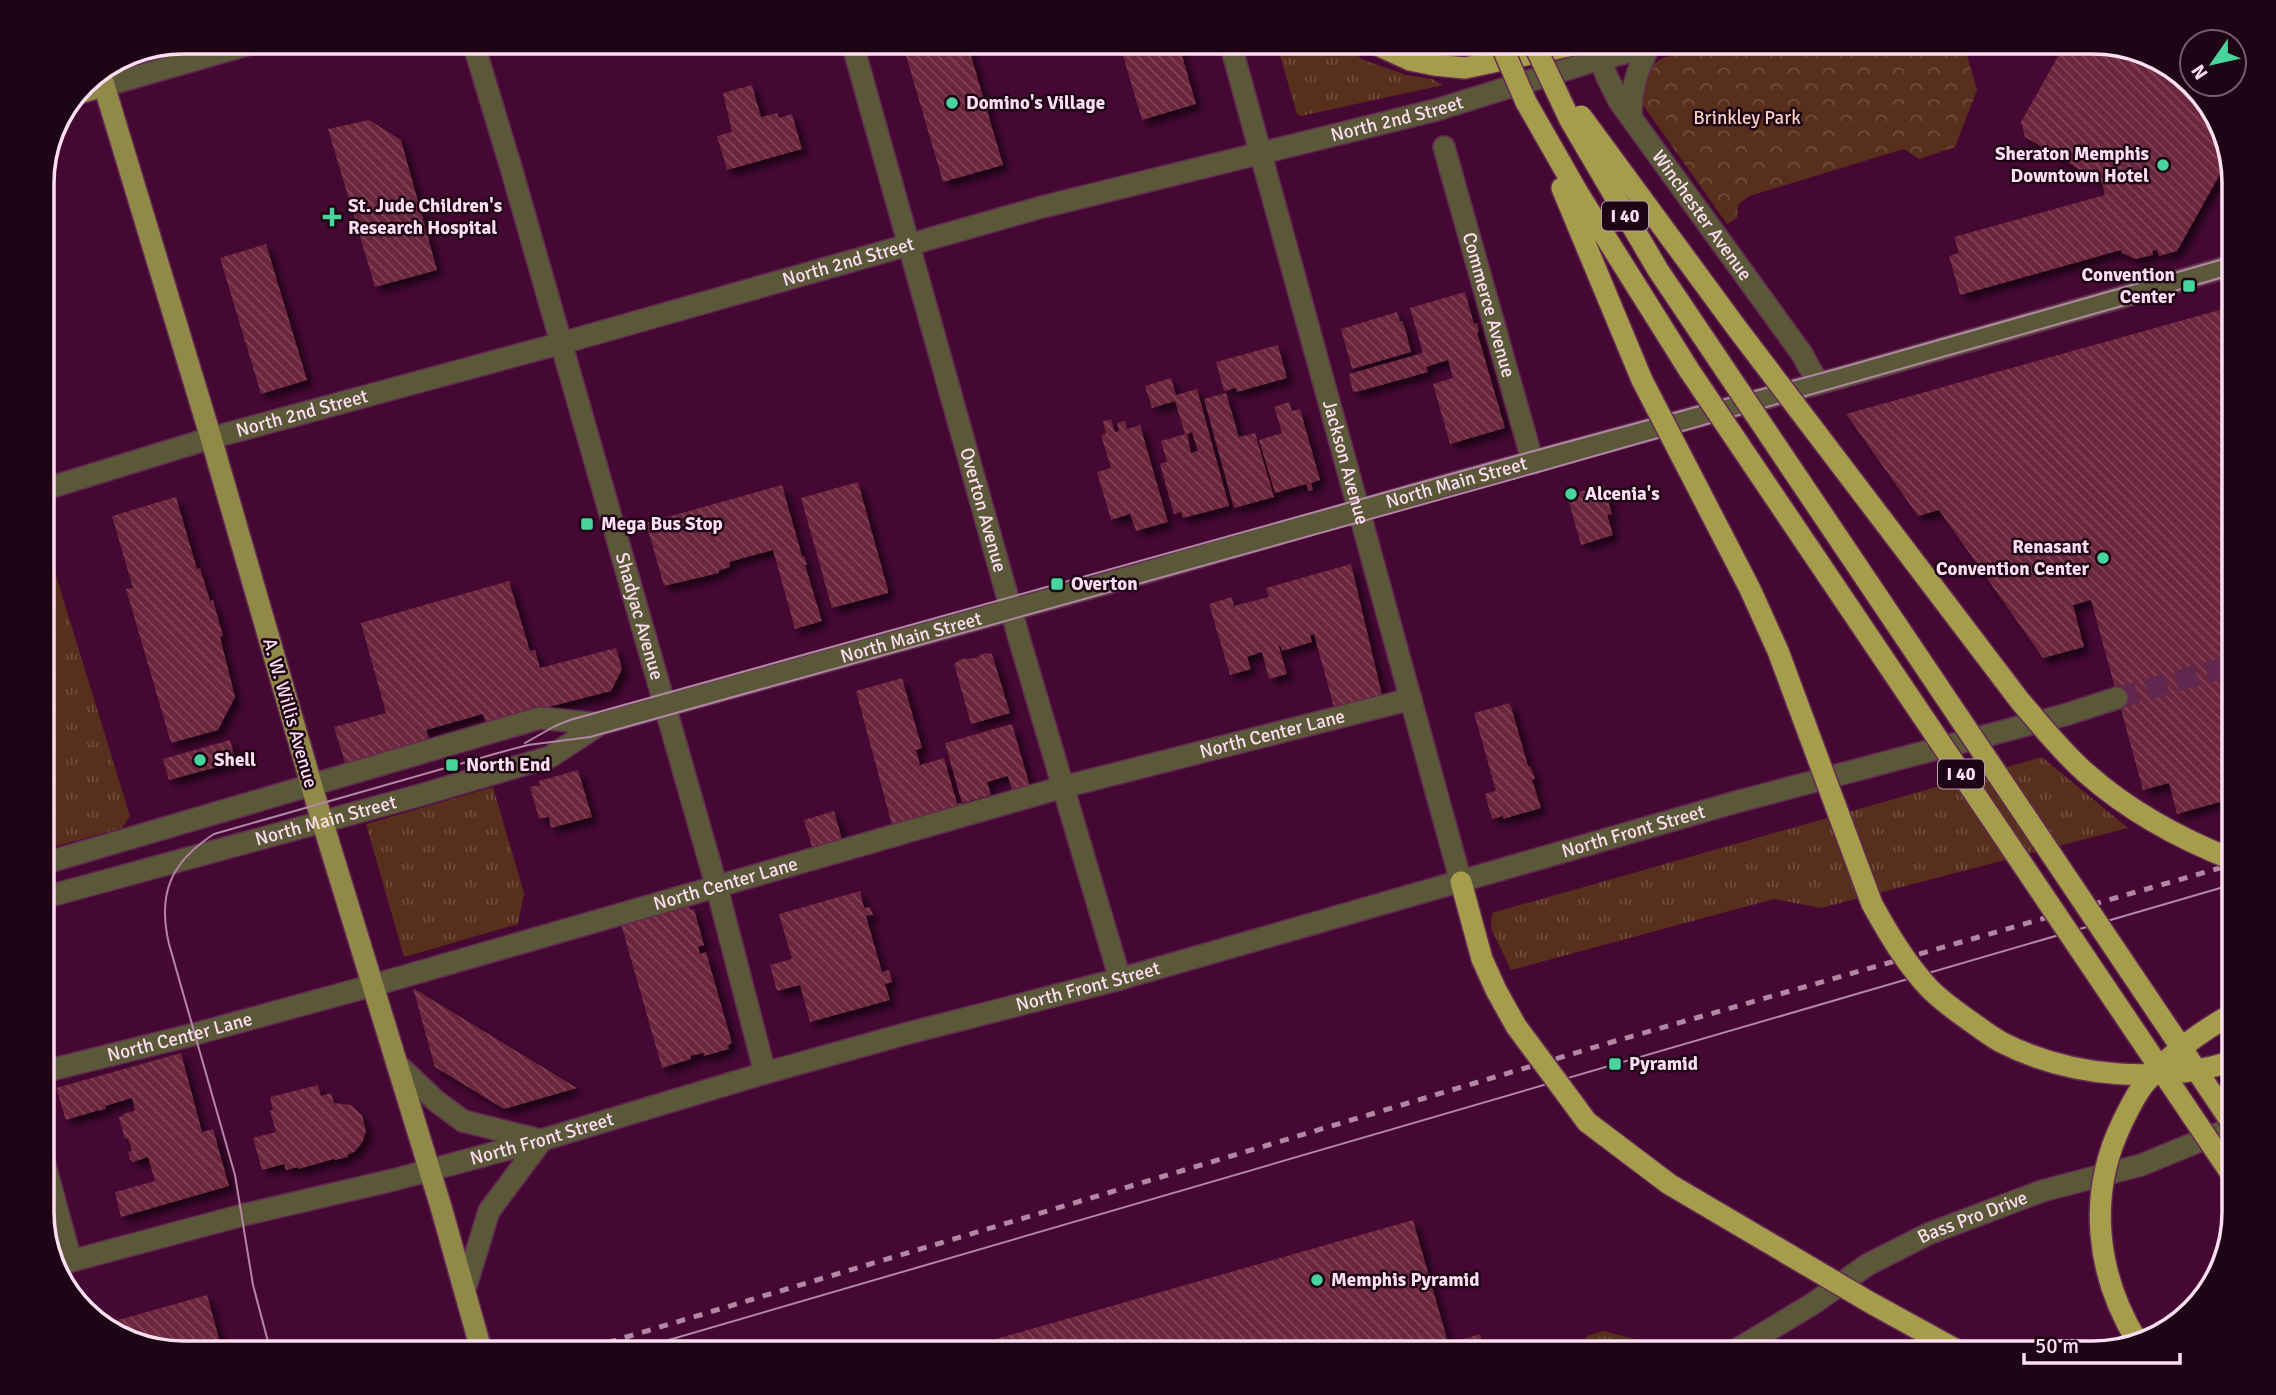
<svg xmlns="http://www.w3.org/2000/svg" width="2276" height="1395" font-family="Signika,sans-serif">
<defs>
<pattern id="grass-tufts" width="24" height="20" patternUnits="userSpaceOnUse" patternTransform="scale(1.75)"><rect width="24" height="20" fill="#582f1d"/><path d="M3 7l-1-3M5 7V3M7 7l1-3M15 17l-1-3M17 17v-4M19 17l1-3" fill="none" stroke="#714d3e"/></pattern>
<pattern id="park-crowns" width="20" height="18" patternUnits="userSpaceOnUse" patternTransform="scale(1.75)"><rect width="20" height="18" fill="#582f1d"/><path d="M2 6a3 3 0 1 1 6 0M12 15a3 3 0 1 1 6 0" fill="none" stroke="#714d3e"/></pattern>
<pattern id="building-back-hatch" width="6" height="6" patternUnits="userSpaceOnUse" patternTransform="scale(1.75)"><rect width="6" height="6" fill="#6b253c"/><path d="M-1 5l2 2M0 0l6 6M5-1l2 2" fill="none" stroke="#814458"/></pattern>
<filter id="shadow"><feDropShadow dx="6" dy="6" stdDeviation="3.5" flood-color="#0009"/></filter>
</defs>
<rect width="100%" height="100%" fill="#450833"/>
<g fill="url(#grass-tufts)">
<polygon points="1276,42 1336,42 1364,60 1406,75 1432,79 1443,85 1301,116 1297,114"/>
<polygon points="42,530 130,816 122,828 42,850"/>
<polygon points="2042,757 2128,828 1821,908 1774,899 1511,970 1491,928 1492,913"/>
<polygon points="493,787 524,893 518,924 404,957 366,824"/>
<path d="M1604,1331L1685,1353H1597L1604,1349L1611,1348L1616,1353L1624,1349L1632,1351L1635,1349L1632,1344L1600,1340L1584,1353H1574C1580,1339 1589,1334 1604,1331Z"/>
</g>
<polygon fill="url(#park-crowns)" points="1719,42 1963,42 1977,90 1955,147 1919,159 1904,149 1749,196 1738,205 1737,218 1727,224 1643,105 1639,93 1651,65 1663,58"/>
<g fill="url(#building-back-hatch)" fill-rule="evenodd" filter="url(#shadow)">
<polygon points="902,42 967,42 1003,165 943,182"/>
<polygon points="1119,42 1178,42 1196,104 1142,120"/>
<polygon points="2066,42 2093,42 2164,61 2215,112 2229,158 2177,251 2159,256 2157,250 2152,251 2153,255 2135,259 2122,253 2121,250 1960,295 1949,256 1959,253 1954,237 2105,195 2102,183 2025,137 2021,122"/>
<polygon points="752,85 761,117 777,113 779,118 792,114 802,149 727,170 717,136 732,132 723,93"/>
<polygon points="369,120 401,140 437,270 375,287 328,129"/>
<polygon points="266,244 307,380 261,394 220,258"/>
<polygon points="1465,292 1474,324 1477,323 1479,332 1477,332 1505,428 1450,444 1433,384 1453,378 1448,360 1426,367 1428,372 1360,391 1353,392 1349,374 1423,353 1410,308"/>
<polygon points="2234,306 2234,798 2177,814 2169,783 2143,790 2091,600 2073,605 2084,647 2043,658 1939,510 1918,516 1846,414"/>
<polygon points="1397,312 1400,321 1402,321 1405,328 1411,352 1352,369 1341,329"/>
<polygon points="1278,345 1287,378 1237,392 1236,388 1224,391 1216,362"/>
<path d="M1171,378L1176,395L1197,389L1229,506L1183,518L1181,512L1174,514L1160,464L1167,462L1161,441L1185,434L1175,401L1152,408L1145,386ZM1192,432L1198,451L1191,453L1187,434Z"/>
<polygon points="1226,393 1239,437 1255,433 1274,497 1234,508 1204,399"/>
<polygon points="1289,402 1292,411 1300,409 1320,480 1311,483 1313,490 1309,491 1306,484 1275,493 1259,440 1282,433 1274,407"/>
<polygon points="1111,419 1115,432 1119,431 1117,423 1125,421 1127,429 1140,425 1168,522 1136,531 1130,514 1111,520 1097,472 1111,468 1101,435 1106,434 1103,421"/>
<polygon points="858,482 888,590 888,593 832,608 801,498"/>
<polygon points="782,485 802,556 804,556 807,565 805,565 822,621 795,629 773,550 729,562 730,567 718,571 719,573 664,586 646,523"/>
<polygon points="1604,485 1612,515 1607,514 1613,535 1581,545 1567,495"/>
<polygon points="176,497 197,569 200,568 210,601 213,600 223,636 220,637 235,697 218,730 171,743 126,589 133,588 112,516"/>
<polygon points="1351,564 1383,699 1337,708 1333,704 1314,634 1310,636 1312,642 1282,651 1280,645 1279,647 1287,674 1269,679 1262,652 1247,657 1251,669 1230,675 1209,604 1232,597 1234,606 1269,597 1266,588"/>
<polygon points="509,581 530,651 535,650 540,668 616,648 622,669 611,691 486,723 483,714 426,730 430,740 346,766 334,727 386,713 361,623"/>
<polygon points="984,653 992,654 1010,713 971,724 954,664 961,659 976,658"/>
<polygon points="902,678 922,748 916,750 920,765 944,758 957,803 961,803 963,809 893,829 856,691"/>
<polygon points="1510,703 1528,766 1530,766 1534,776 1535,779 1532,780 1541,808 1503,819 1503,816 1492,819 1485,794 1496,791 1474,713"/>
<polygon points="1012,724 1031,790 1013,795 1008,776 987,782 991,795 962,803 945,743"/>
<polygon points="230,740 236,762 169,780 163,759"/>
<polygon points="578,770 592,817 551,828 549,817 539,819 530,787 540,785 539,781"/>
<polygon points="834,811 842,839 812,847 804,820"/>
<polygon points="860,891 864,908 870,907 873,915 866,916 882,972 889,970 892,982 885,984 890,1000 810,1022 800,985 777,991 770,965 792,959 779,914"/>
<polygon points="688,905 690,910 694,909 704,945 698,947 700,954 706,952 732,1043 728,1045 729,1049 704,1056 703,1053 690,1056 691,1059 662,1068 621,924"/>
<polygon points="413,988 577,1088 504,1109 435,1067"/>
<polygon points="181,1053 202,1132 213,1129 229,1186 121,1217 115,1192 155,1181 148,1157 133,1162 130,1159 128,1152 132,1151 128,1138 125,1139 119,1117 123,1116 123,1114 135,1111 132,1098 105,1106 106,1109 97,1111 96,1108 96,1111 66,1120 56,1088"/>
<polygon points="318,1085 321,1096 331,1093 334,1103 351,1105 362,1115 366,1131 362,1143 354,1152 347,1155 348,1157 335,1160 334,1159 298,1169 298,1167 286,1170 284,1164 262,1170 253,1138 276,1132 270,1111 273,1110 270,1097"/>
<polygon points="1413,1220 1451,1353 1000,1353 996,1339"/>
<polygon points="207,1295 223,1353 183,1353 110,1332 108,1323"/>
<polygon points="1480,1334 1486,1353 1460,1353 1457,1341"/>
</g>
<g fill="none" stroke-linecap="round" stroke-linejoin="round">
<polyline stroke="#61284f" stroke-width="21" stroke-dasharray="21 10" stroke-linecap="butt" points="2117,698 2234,665"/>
<g stroke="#622a51" stroke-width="24">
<g id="minor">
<path id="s1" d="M473,42L512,171L717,888L765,1073"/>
<path id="s2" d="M852,42L1019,638L1120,979"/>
<path id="s3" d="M1230,42L1461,882"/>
<path id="s4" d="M1596,47L1607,77L1619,101L1802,354L1818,383"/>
<polyline points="104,86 257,42"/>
<path d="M1631,115C1631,89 1637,70 1649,47"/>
<path id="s5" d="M1444,147L1533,463"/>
<path id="s6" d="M42,490L211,438L562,343L1042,207L1436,110L1600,59L1649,47L1656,42"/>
<polyline points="42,864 540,718 600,724"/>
<path id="s7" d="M42,898L417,796L550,757L600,724L1137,575L1450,484L1846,376L2234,265"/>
<polyline points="397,1064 436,1101 463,1121 540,1140"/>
<path id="s8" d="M42,1072L195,1034L374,985L1063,787L1411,699"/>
<polyline points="42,1154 71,1261"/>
<path id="s9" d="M56,1265L243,1215L393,1180L542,1140L765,1073L905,1034L1120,979L1736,802L2068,714L2117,698"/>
<polyline points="465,1289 489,1211 542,1140"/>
<path id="s10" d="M1731,1353L1814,1303L1867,1265L1928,1234L2042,1191L2141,1165L2234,1127"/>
</g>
</g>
<g stroke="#622a51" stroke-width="24">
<g id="major">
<polyline points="100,72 211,438 317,804 441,1207 482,1353"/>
<polyline points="76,94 104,86"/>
</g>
</g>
<g stroke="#622a51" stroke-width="24">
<g id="highway">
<polyline points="1371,42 1410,60 1434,65 1465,68 1587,42"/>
<polyline points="1526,102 1578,193 1689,370"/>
<polyline points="1562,188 1642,380"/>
<polyline points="1461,882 1482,959"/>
</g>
</g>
<use href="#minor" stroke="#5b583a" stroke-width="21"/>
<use href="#major" stroke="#908948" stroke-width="21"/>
<use href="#highway" stroke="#a59c4c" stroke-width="21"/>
<g stroke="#b287a3" stroke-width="2">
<polyline points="525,743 555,726 570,720 1530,452 1840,368 2234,256"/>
<path d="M271,1353L253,1285L235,1175L169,944C157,893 171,862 214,834L498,753L528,745L590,737L1535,473L2234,274"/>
<polyline points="624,1353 2234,884"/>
</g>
<polyline stroke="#b287a3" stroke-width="5" stroke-dasharray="9 9" stroke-linecap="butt" points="573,1353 1612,1042 2234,864"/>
<g stroke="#622a51" stroke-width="24" stroke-linecap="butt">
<g id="highway-bridge">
<polyline points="1500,42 1526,102"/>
<polyline points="1533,42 1570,120 1658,270 2234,1126"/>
<path d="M1581,116L1736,327L2020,701C2041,725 2061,751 2086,773C2129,811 2180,839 2234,860"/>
<polyline points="1689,370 2234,1178"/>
<path d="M1642,380L1750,589L1778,651L1872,904C1888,933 1905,962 1928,987C1940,1000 1956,1011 1970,1021C1980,1028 1990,1036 2001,1042C2071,1078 2159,1084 2234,1061"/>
<polyline points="1482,959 1496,990 1516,1026 1587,1122 1669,1184 1871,1303 1962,1353"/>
<path d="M2137,1341C2096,1274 2087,1195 2122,1123C2129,1109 2136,1093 2146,1082C2171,1053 2201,1031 2234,1013"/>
</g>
</g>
<use href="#highway-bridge" stroke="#a59c4c" stroke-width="21"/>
</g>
<g fill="#48d49d" stroke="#1e0515" stroke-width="2.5">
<circle cx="952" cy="103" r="7"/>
<circle cx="2163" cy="165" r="7"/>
<path d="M328.5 206.5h7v7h7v7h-7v7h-7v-7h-7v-7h7z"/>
<rect x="2182" y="279" width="14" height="14" rx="3.5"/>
<circle cx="1571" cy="494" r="7"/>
<rect x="580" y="517" width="14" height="14" rx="3.5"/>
<circle cx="2103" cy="558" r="7"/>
<rect x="1050" y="577" width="14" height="14" rx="3.5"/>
<circle cx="200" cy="760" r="7"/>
<rect x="445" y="758" width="14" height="14" rx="3.5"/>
<rect x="1608" y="1057" width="14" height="14" rx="3.5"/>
<circle cx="1317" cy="1280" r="7"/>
</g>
<g text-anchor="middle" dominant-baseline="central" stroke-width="5" stroke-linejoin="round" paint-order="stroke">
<g fill="#1e0515" stroke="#ba9dae" stroke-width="2">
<rect x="1602" y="201.5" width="46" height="29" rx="5"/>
<rect x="1938" y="759.5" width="46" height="29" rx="5"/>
</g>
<g font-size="18" font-weight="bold" fill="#fddef0">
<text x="1625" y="216">I 40</text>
<text x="1961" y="774">I 40</text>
</g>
<g font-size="19" font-weight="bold" fill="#fddef0" stroke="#1e0515" text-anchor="start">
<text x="966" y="103">Domino's Village</text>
<text x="2149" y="154" text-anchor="end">Sheraton Memphis<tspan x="2149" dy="22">Downtown Hotel</tspan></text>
<text x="348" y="206">St. Jude Children's<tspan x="348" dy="22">Research Hospital</tspan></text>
<text x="2175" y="275" text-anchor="end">Convention<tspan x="2175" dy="22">Center</tspan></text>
<text x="1585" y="494">Alcenia's</text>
<text x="601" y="524">Mega Bus Stop</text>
<text x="2089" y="547" text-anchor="end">Renasant<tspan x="2089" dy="22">Convention Center</tspan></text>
<text x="1071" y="584">Overton</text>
<text x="214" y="760">Shell</text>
<text x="466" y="765">North End</text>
<text x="1629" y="1064">Pyramid</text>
<text x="1331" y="1280">Memphis Pyramid</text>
</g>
<g font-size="19" fill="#fddef0" stroke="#1e0515">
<text stroke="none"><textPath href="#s6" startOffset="1405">North 2nd Street</textPath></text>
<text stroke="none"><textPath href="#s4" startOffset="200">Winchester Avenue</textPath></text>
<text stroke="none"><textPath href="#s6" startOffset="838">North 2nd Street</textPath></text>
<text stroke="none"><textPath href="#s5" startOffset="164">Commerce Avenue</textPath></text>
<text stroke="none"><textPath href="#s6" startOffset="271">North 2nd Street</textPath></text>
<text stroke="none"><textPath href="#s3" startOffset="436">Jackson Avenue</textPath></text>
<text stroke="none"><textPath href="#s7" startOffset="1477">North Main Street</textPath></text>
<text stroke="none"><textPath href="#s2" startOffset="486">Overton Avenue</textPath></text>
<text stroke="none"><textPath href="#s1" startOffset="598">Shadyac Avenue</textPath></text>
<text stroke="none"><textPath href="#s7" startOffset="910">North Main Street</textPath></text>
<text transform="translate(290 713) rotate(74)">A. W. Willis Avenue</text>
<text stroke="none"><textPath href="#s8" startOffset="1276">North Center Lane</textPath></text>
<text stroke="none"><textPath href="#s7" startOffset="294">North Main Street</textPath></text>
<text stroke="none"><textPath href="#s9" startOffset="1636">North Front Street</textPath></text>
<text stroke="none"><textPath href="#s8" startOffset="709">North Center Lane</textPath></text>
<text stroke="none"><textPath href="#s9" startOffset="1069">North Front Street</textPath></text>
<text stroke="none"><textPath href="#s8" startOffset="142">North Center Lane</textPath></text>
<text stroke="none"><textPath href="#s9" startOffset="502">North Front Street</textPath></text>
<text stroke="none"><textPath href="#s10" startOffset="278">Bass Pro Drive</textPath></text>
</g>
<g font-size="19" fill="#f7cebd" stroke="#1e0515">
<text x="1747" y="118">Brinkley Park</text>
</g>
</g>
<path d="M0 0H2276V1395H0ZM183 54H2093A129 129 0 0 1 2222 183V1212A129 129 0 0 1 2093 1341H183A129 129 0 0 1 54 1212V183A129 129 0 0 1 183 54Z" fill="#1e0515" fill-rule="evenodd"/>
<path fill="none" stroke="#fddef0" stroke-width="3.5" d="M183 54H2093A129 129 0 0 1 2222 183V1212A129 129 0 0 1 2093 1341H183A129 129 0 0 1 54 1212V183A129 129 0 0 1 183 54Z"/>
<g transform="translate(2213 63) rotate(236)"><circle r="33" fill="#1e0515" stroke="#775c6d" stroke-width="2"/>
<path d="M0-5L12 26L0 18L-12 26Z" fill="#48d49d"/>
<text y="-10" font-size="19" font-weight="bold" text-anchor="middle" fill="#fddef0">N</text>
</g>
<path d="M2024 1353v10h156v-10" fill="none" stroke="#fddef0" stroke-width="3.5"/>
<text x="2035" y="1353" font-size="21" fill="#fddef0" stroke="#1e0515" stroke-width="5" paint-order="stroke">50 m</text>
</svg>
